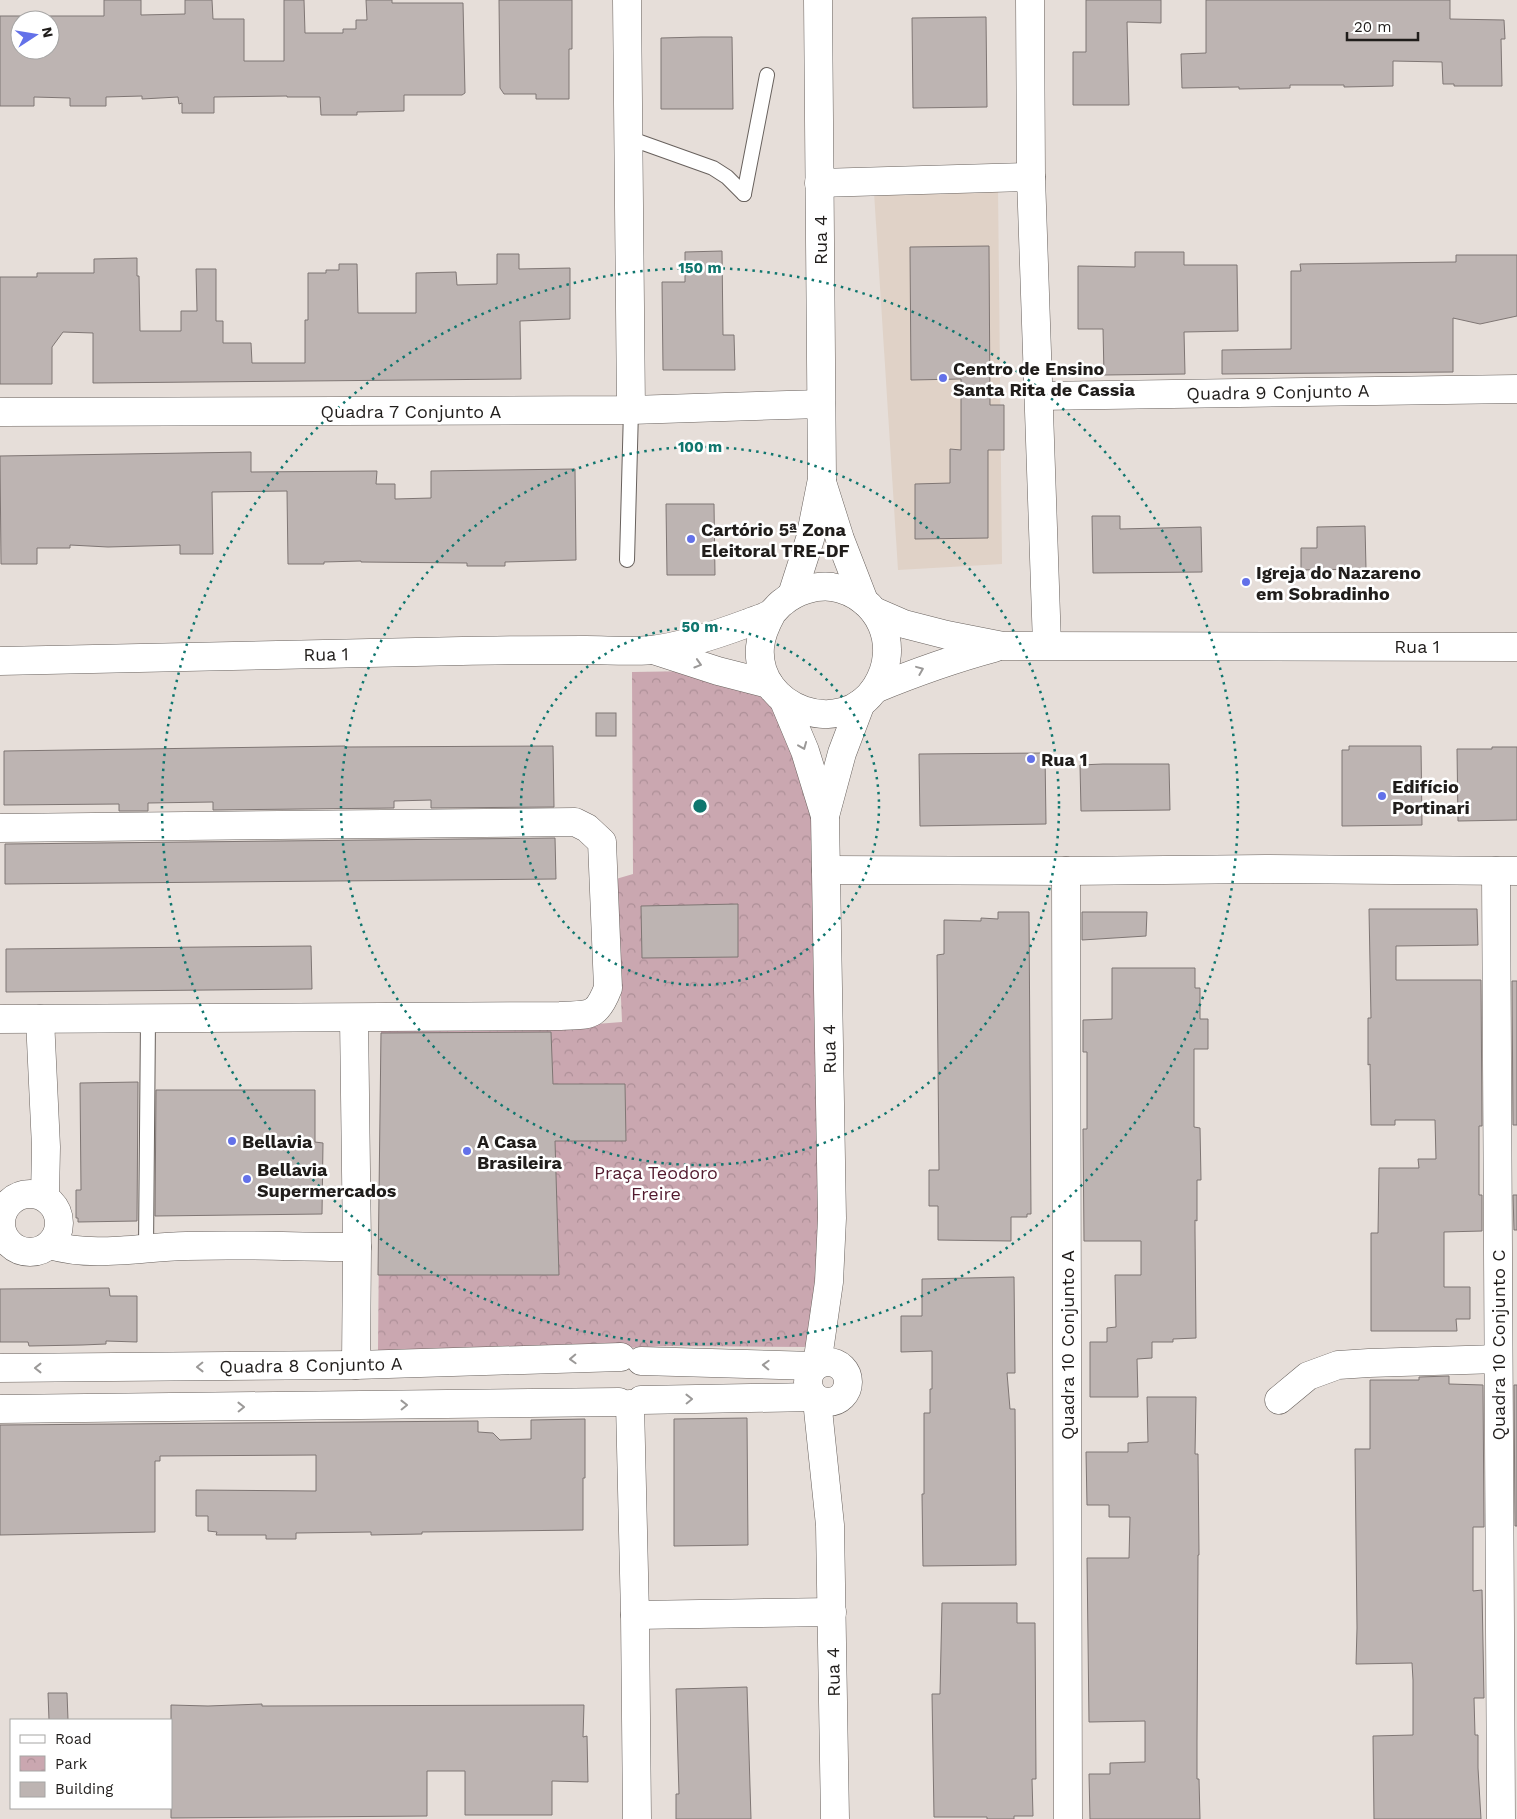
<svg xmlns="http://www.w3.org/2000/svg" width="1517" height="1819" font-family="'Work Sans',sans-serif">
<defs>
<pattern id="park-crowns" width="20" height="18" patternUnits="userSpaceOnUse" patternTransform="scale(1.25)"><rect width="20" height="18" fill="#caa7b0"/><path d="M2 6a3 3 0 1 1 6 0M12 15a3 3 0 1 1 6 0" fill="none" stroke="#ad8f97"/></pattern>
</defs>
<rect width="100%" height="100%" fill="#e6ded9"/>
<polygon fill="#e0d2c7" points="998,188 1002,564 898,570 874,192"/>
<polygon fill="url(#park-crowns)" points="695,671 727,678 775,705 820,805 819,1272 808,1347 670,1346 559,1351 378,1350 381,1026 570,1026 622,1022 616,879 633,874 632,672"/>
<g fill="#bdb4b2" stroke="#7f7674" fill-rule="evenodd">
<path d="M104,0H141V15L185,14V0H212L213,19H244V61H284V0H304L305,33H343V29H356V20H367L366,0H392V3H463L465,93L462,95H404V111L357,112V115H321L320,97H287V96L214,97V113H182V103L179,104L178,97L142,99V96L106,97V106H70V98L34,97V106H0V16H104ZM20,20H50V50H20Z"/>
<polygon points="499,0 572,0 572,49 569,49 569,99 536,99 536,94 504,94 500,88"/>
<polygon points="1086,0 1161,0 1161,23 1127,22 1129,105 1073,105 1073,52 1086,52"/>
<polygon points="1206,0 1450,0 1450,19 1504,20 1505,39 1501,39 1502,86 1454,86 1454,84 1443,84 1442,62 1393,61 1393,86 1344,87 1344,85 1290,85 1290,88 1239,89 1239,87 1182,88 1181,54 1206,53"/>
<polygon points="986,17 987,107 913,108 912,18"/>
<polygon points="701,37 732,37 733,109 661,109 661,38"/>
<polygon points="989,246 990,405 1004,405 1004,450 988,450 988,538 915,539 915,484 950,483 950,449 961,450 961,379 911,380 910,247"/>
<polygon points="722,251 723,335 734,335 735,370 663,370 662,282 685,282 685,252"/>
<polygon points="1135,252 1184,252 1184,265 1237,265 1238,331 1184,332 1185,374 1104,375 1103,329 1078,329 1078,266 1135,267"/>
<polygon points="497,254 519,254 519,269 570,268 570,319 520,321 521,379 93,383 93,333 63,332 52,347 52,384 0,384 0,277 37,277 37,273 94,273 94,259 137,258 137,276 139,276 140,331 181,331 181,311 197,311 196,269 216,269 216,321 223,321 223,343 251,343 252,363 305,363 305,320 308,320 308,273 326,273 326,270 339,270 339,264 357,264 358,313 416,313 416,273 456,272 457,285 497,284"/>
<polygon points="1456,255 1517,255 1517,316 1480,324 1453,318 1453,372 1222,374 1222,350 1291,349 1291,271 1301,271 1300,264 1456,262"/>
<polygon points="251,452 251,472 377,471 376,484 395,484 395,499 431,498 431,471 575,469 576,560 505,562 505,566 467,566 467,563 361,562 361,561 324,562 324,564 288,564 287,491 212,492 213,554 180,554 180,545 108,547 70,545 70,548 37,548 37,564 1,564 0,456"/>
<polygon points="666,504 714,504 715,575 667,575"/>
<polygon points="1092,516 1120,516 1120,529 1201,527 1202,572 1093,573"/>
<polygon points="1365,526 1366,569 1301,570 1301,548 1317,548 1317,527"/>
<rect x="596" y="713" width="20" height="23"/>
<polygon points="345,746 346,747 553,746 554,807 431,808 431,800 394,801 394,808 213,810 213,802 148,803 148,811 119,811 119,804 4,805 4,751"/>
<polygon points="1349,746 1421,746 1422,825 1342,826 1342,750 1349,750"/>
<polygon points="1492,747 1517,747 1517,820 1458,821 1457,749 1492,749"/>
<polygon points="1045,753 1046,824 920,826 919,754"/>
<polygon points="1103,764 1169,764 1170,810 1081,811 1080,765"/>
<polygon points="555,838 556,879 5,884 5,844"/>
<polygon points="738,904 738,957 642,958 641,906"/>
<polygon points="1369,909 1477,909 1478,945 1396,946 1396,980 1481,980 1482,1126 1479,1126 1479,1195 1482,1195 1482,1231 1444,1232 1444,1287 1470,1287 1470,1319 1456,1319 1457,1331 1371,1331 1371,1233 1378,1233 1379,1168 1419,1168 1418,1159 1436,1159 1435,1120 1395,1120 1395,1125 1371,1125 1370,1064 1368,1065 1368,1018 1371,1018"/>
<polygon points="998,912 1029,912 1031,1214 1027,1214 1027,1217 1011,1217 1011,1241 938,1240 938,1206 929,1206 929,1170 939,1170 937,955 944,954 944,920 981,921 981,918 998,919"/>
<polygon points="1082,912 1147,912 1146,936 1082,940"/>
<polygon points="311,946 312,989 6,992 6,949"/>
<polygon points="1112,968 1195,968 1195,988 1200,988 1200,1019 1208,1019 1208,1049 1194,1049 1194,1127 1200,1128 1201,1180 1197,1180 1197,1221 1195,1220 1195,1231 1196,1338 1173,1339 1173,1342 1152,1342 1152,1358 1137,1359 1138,1397 1090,1397 1090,1342 1107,1342 1107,1328 1116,1327 1115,1275 1141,1275 1141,1241 1084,1241 1083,1129 1087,1129 1087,1052 1083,1052 1083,1020 1112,1019"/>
<polygon points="1512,981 1517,981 1517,1125 1513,1125"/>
<polygon points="551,1032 553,1084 625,1084 626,1141 555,1141 559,1275 378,1275 381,1033"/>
<polygon points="138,1082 137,1221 78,1222 78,1218 76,1218 76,1190 81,1190 80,1083"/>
<polygon points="156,1090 315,1090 315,1142 323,1143 322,1214 155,1216"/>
<polygon points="1513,1195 1517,1195 1517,1230 1514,1230"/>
<polygon points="1014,1277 1015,1373 1007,1373 1010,1409 1015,1409 1016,1565 923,1566 922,1494 924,1494 924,1413 930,1413 930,1389 932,1389 932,1351 901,1352 901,1316 922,1316 922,1279"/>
<polygon points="109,1288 110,1296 137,1296 137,1342 106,1341 106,1344 82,1345 29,1346 28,1342 0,1342 0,1289"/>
<polygon points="1449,1376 1449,1384 1483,1385 1484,1527 1473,1527 1473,1591 1482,1590 1484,1698 1474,1698 1475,1735 1478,1735 1478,1768 1481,1819 1374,1819 1373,1736 1413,1735 1413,1680 1412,1663 1356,1664 1357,1628 1355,1449 1370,1449 1370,1380 1419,1380 1419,1377"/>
<polygon points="1514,1385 1517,1385 1517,1526 1515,1526"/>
<polygon points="1147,1397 1196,1397 1195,1454 1198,1454 1199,1555 1198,1555 1197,1741 1197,1779 1199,1779 1200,1819 1090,1819 1089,1774 1110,1774 1110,1763 1145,1762 1145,1721 1089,1722 1087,1558 1129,1558 1130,1517 1109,1517 1109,1505 1087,1505 1086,1452 1128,1452 1128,1443 1148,1442"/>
<polygon points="747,1418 748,1545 674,1546 674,1419"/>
<polygon points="585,1419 585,1478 583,1478 583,1530 422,1532 422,1534 371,1535 371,1532 296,1533 296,1539 266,1539 266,1535 216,1535 217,1532 208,1531 208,1516 196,1516 196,1490 316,1491 316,1455 160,1456 160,1461 155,1461 155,1532 0,1535 0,1425 478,1421 478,1432 493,1433 500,1440 531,1439 531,1420"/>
<polygon points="942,1603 1017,1603 1017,1623 1035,1623 1036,1779 1032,1779 1033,1816 1014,1816 1014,1819 987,1819 987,1817 934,1817 932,1694 940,1694"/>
<polygon points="747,1687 751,1819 676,1819 676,1794 679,1794 676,1689"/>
<polygon points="48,1693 67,1693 68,1720 49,1720"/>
<polygon points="262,1704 262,1706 584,1705 583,1737 587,1736 588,1782 552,1781 552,1815 465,1815 465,1771 427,1771 427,1816 171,1818 171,1705 208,1706"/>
</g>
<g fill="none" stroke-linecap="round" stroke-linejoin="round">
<g stroke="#68615d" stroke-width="16">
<g id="lane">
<polyline points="629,138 713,168 727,177 744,194"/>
<polyline points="744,194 767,75"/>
<polyline points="627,560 631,410"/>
<polyline points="146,1248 148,1018"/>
</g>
</g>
<g stroke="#68615d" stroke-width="29">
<g id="street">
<polyline points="627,0 631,410"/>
<polyline points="1030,0 1031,177 1047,645"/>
<polyline points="819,183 1031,177"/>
<polyline points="1039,396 1517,389"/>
<polyline points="0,412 631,410 821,404"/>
<path d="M0,828L575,822L587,828L602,842L608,988C596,1019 589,1014 560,1016L0,1019"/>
<polyline points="826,870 1066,871 1265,869 1517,871"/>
<polyline points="1066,871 1068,1819"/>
<polyline points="1496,871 1501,1819"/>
<polyline points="354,1018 357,1247 356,1365"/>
<polyline points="40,1019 46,1147 45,1197"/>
<circle cx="30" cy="1223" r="29"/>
<path d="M50,1245C94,1258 141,1247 186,1246C243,1244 300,1247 357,1247"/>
<polyline points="1279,1400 1308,1376 1338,1365 1369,1363 1498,1359"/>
<polyline points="630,1404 635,1615 637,1819"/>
<polyline points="635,1615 832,1612"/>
</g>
</g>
<g stroke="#68615d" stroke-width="29">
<g id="secondary">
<polyline points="822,482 840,539 864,601"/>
<polyline points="792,595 810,539 822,479 818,0"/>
<polyline points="874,611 904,624 947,635 1003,646 1517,647"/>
<polyline points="653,650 718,671 769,684"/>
<path d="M0,661C154,657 308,654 462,651C503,650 545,650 586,650C607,650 630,652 651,650C680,647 721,633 748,623C755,620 764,618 770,614C775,611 778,605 783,602C796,591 815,585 832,587C880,595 902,646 876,687C842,740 755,709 760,647C761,634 766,624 772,613"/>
<path d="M875,689C914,673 953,659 994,648"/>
<polyline points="784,701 805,751 825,816"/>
<polyline points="641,1361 814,1366"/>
<circle cx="828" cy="1382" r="20"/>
<polyline points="817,1365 829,1282 832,1218 825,816 842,753 861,703"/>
<polyline points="0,1368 356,1365 621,1357"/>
<polyline points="641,1400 814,1397"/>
<polyline points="817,1400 830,1525 835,1819"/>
<polyline points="0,1409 619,1402"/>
</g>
</g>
<use href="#lane" stroke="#fff" stroke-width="14"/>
<use href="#street" stroke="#fff" stroke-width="28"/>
<use href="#secondary" stroke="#fff" stroke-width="28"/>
</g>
<defs><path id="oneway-chevron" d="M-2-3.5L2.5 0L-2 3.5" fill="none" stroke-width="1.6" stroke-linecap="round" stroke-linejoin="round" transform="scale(1.25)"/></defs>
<g stroke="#9b9998">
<use href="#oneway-chevron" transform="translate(698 664) rotate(17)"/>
<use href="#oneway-chevron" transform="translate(920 670) rotate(-22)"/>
<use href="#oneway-chevron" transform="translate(803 746) rotate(68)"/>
<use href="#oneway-chevron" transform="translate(573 1359) rotate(178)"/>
<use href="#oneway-chevron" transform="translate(766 1365) rotate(-178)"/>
<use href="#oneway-chevron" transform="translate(200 1367) rotate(179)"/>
<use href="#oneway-chevron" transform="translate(38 1368) rotate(180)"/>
<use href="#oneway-chevron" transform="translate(689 1399) rotate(-1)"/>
<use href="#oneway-chevron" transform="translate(404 1405) rotate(-1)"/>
<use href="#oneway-chevron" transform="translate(241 1407) rotate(-1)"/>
</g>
<g fill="none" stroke="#0f766e" stroke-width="2.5" stroke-dasharray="2.5 5">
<circle cx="700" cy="806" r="179"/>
<circle cx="700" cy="806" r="359"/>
<circle cx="700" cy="806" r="538"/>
</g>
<g fill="#6371e9" stroke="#fff" stroke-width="2">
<circle cx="943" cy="378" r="5"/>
<circle cx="691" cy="539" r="5"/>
<circle cx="1246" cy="582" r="5"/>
<circle cx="1031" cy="759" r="5"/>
<circle cx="1382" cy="796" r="5"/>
<circle cx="232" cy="1141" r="5"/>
<circle cx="467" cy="1151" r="5"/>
<circle cx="247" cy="1179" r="5"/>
</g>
<g text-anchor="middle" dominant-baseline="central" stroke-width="5" stroke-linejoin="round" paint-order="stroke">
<g font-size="18" fill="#201d1b" stroke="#fff">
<text transform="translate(820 240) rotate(-90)">Rua 4</text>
<text transform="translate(1278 392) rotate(-1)">Quadra 9 Conjunto A</text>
<text x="411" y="411">Quadra 7 Conjunto A</text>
<text x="1417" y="646">Rua 1</text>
<text transform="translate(326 654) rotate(-1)">Rua 1</text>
<text transform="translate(829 1049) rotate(-91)">Rua 4</text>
<text transform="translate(1067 1345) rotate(-90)">Quadra 10 Conjunto A</text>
<text transform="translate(1498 1345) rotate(-90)">Quadra 10 Conjunto C</text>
<text transform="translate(311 1365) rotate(-1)">Quadra 8 Conjunto A</text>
<text transform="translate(833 1672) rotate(-91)">Rua 4</text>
</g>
<g font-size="18" font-weight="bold" fill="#201d1b" stroke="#fff" text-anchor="start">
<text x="953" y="368">Centro de Ensino<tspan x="953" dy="21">Santa Rita de Cassia</tspan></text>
<text x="701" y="529">Cartório 5ª Zona<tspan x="701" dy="21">Eleitoral TRE-DF</tspan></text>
<text x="1256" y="572">Igreja do Nazareno<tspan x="1256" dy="21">em Sobradinho</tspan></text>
<text x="1041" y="759">Rua 1</text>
<text x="1392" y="786">Edifício<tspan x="1392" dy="21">Portinari</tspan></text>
<text x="242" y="1141">Bellavia</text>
<text x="477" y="1141">A Casa<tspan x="477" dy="21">Brasileira</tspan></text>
<text x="257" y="1169">Bellavia<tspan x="257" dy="21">Supermercados</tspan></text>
</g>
<g font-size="18" fill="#521a2e" stroke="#fff">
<text x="656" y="1172">Praça Teodoro<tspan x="656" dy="21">Freire</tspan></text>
</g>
</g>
<circle cx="700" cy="806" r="8" fill="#0f766e" stroke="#fff" stroke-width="2.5"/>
<g font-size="15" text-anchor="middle" font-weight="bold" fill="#0f766e" stroke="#fff" stroke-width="5" stroke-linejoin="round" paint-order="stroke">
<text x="700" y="273">150 m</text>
<text x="700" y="452">100 m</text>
<text x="700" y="632">50 m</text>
</g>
<rect x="10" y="1719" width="162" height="90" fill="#ffffff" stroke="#a6a5a4"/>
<rect x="20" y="1735" width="25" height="8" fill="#ffffff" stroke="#a6a5a4"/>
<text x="55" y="1744" font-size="15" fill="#201d1b">Road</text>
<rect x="20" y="1756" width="25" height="15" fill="url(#park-crowns)" stroke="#a6a5a4"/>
<text x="55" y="1769" font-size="15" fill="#201d1b">Park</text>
<rect x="20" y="1782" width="25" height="15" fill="#bdb4b2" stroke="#a6a5a4"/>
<text x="55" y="1794" font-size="15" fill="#201d1b">Building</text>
<g transform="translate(35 35) rotate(78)"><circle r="24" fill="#ffffff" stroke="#a6a5a4"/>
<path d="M0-4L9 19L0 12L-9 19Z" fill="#6371e9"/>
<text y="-8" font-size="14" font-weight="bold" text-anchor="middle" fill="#201d1b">N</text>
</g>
<path d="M1347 32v8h71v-8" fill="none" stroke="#201d1b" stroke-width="2.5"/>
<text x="1354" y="32" font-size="15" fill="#201d1b" stroke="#ffffff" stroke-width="4" paint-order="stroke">20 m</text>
</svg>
